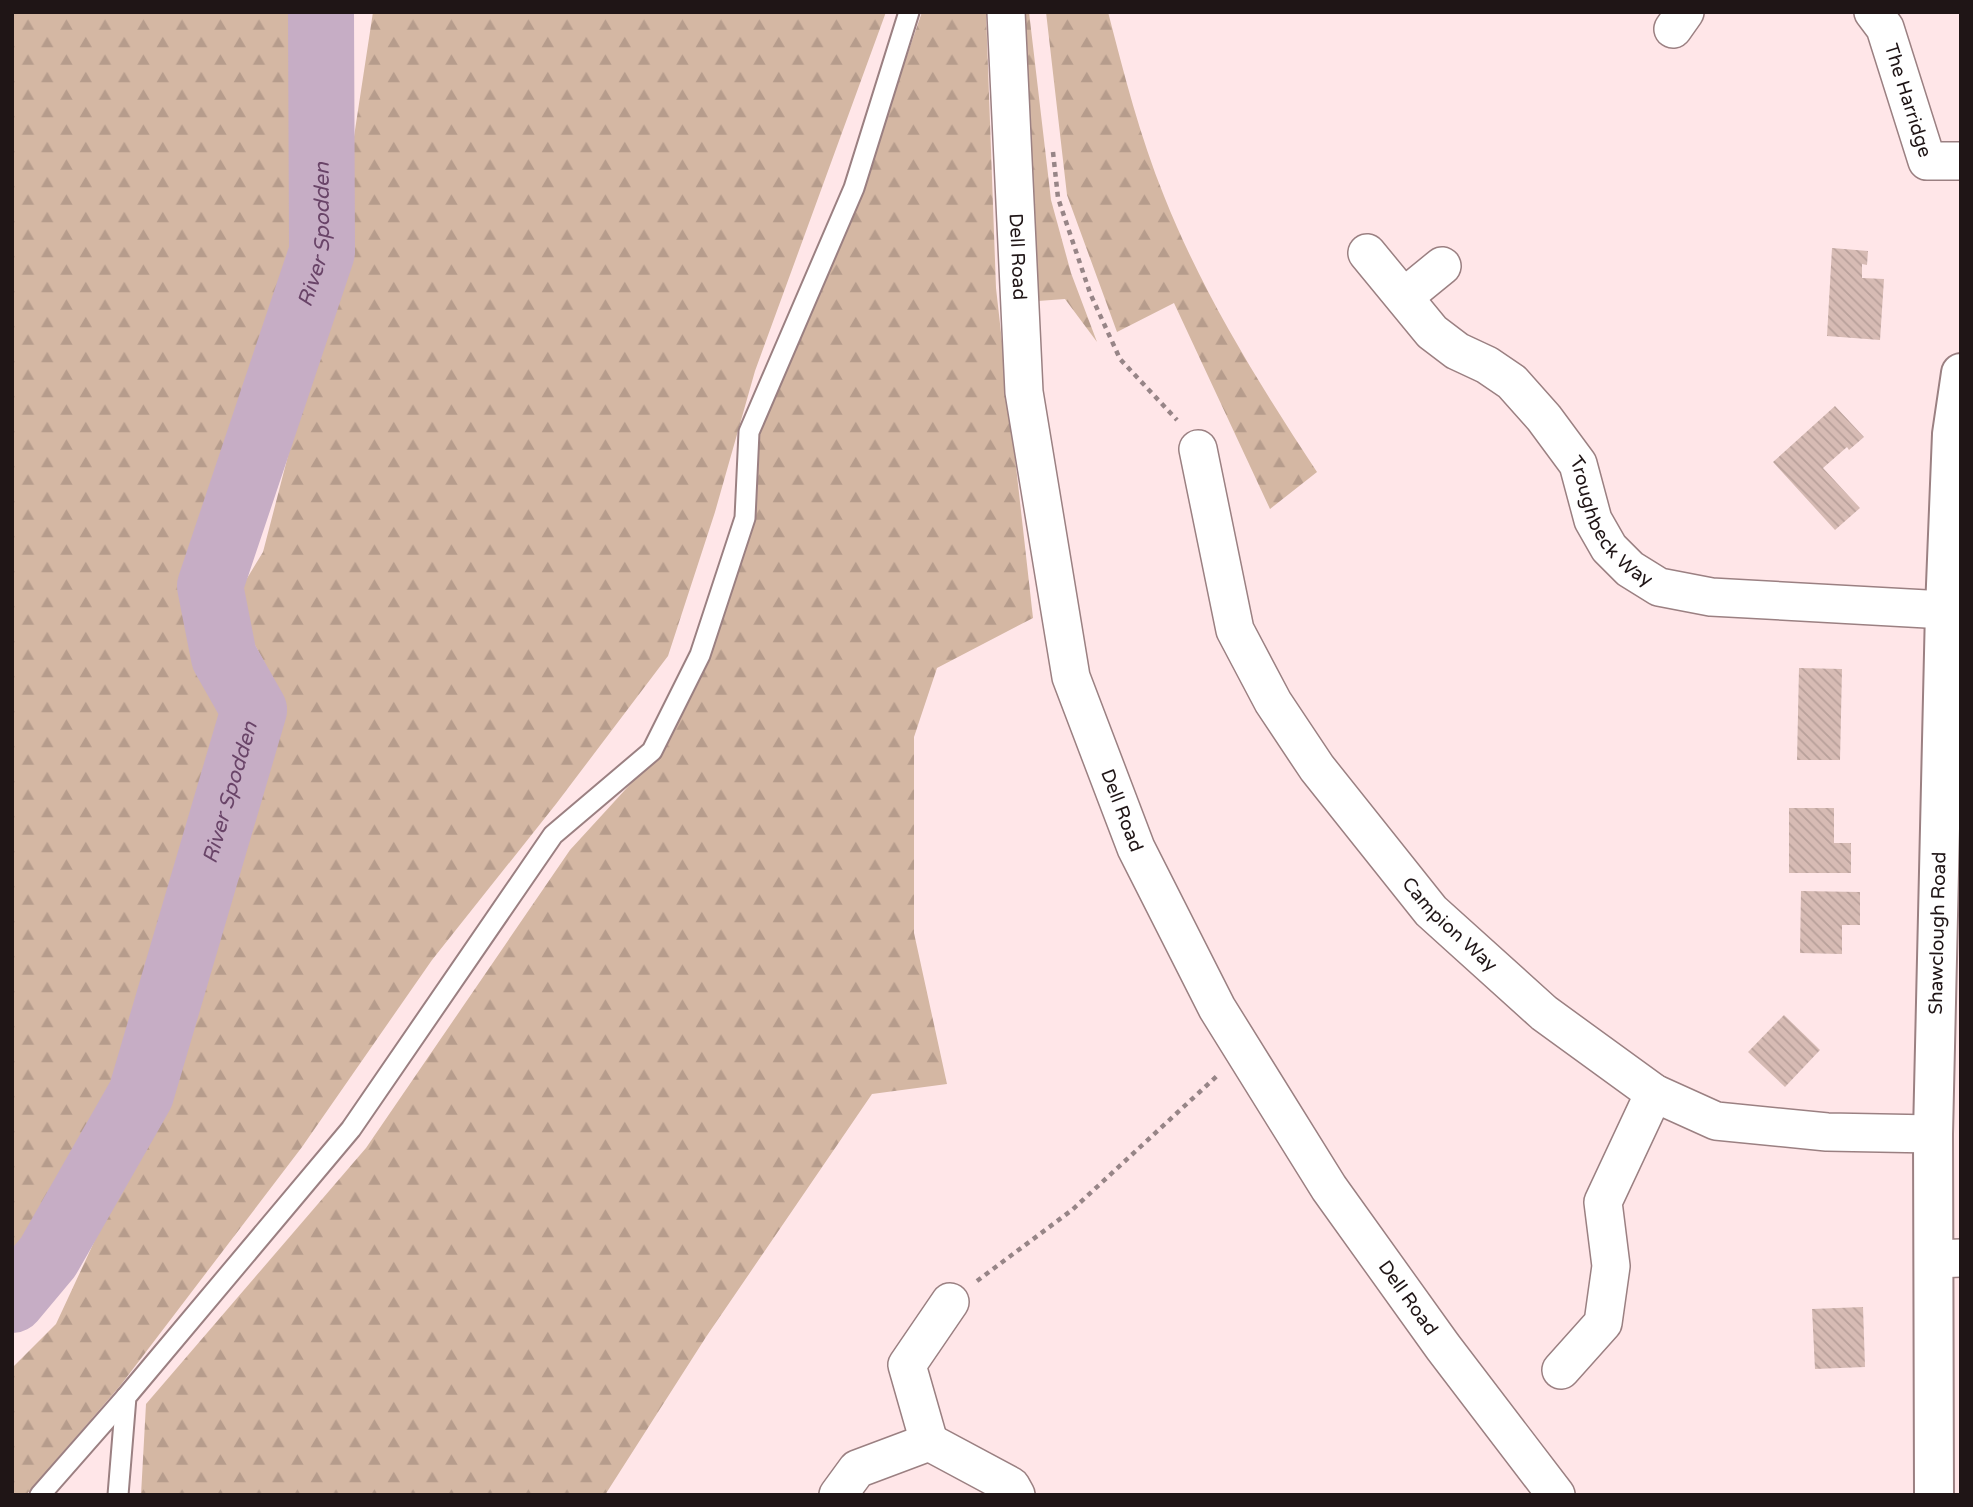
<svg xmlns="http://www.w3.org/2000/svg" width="1973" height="1507" font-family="'Varela Round',sans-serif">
<defs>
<pattern id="forest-firs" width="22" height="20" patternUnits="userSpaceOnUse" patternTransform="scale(1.75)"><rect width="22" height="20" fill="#d4b7a3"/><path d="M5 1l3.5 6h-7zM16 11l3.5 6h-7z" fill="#b69c8c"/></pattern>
<pattern id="building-back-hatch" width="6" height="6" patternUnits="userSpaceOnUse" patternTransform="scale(1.75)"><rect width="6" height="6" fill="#d7bbb4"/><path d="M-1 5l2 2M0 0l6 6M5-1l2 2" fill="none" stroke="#b8a09a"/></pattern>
</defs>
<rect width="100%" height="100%" fill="#ffe6e8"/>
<g fill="url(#forest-firs)">
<polygon points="12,12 300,12 303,257 192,584 229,718 105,1112 12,1256"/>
<polygon points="373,12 886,12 755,371 715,512 668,656 556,804 432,960 302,1147 120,1386 26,1495 12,1495 12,1368 56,1324 159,1102 281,693 232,603 263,552 330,294"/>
<polygon points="922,12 986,12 996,288 1033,618 937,668 914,737 914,933 947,1084 872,1094 706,1337 605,1495 141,1495 146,1404 366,1148 570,850 646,767 744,538 761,424 862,186"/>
<polygon points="1019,12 1029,12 1051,200 1071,273 1097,342 1065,299 1038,301 1028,192"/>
<path d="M1046,12H1108C1124,74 1140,137 1164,196C1203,294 1259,384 1317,472L1270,509L1174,303L1117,332L1067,195Z"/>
</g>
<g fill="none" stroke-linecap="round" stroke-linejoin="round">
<path stroke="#c6adc5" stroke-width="66" id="s1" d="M12,1300L48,1257L141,1094L254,710L224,657L210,586L322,252L321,12"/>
</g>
<g fill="url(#building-back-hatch)">
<polygon points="1832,248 1868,251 1867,265 1862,264 1862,278 1884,279 1880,340 1827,336"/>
<polygon points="1835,406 1864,437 1849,450 1847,447 1823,468 1860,508 1835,530 1773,462"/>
<polygon points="1799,668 1842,669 1840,760 1797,760"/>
<polygon points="1789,808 1834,808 1834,843 1851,843 1851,873 1789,873"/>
<polygon points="1801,891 1860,892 1860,925 1842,925 1842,954 1800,953"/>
<polygon points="1784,1015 1820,1050 1785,1087 1748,1052"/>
<polygon points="1863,1307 1865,1367 1815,1369 1812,1309"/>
</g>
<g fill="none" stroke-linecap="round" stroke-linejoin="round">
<g stroke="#9b8082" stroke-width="23">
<g id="lane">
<polyline points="40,1495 126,1397"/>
<polyline points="118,1495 126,1397 351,1129 553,835 652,751 700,655 745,518 749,432 854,188 909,12"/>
</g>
</g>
<g stroke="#9b8082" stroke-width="40">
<g id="street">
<path id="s2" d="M1006,12L1024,392L1071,677L1136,848L1217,1008L1329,1188L1443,1347L1556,1495"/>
<path id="s3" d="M1873,12L1885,28L1927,161H1961"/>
<polyline points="1673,29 1685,12"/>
<path id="s4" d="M1367,253L1432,332L1457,351L1487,365L1512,382L1544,418L1578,464L1593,520L1609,548L1630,569L1659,587L1711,597L1945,610"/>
<polyline points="1404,297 1442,266"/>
<path id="s5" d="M1198,449L1235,630L1273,702L1317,768L1431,911L1544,1013L1654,1093L1716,1121L1827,1132L1933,1134"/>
<polyline points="1934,1259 1961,1258"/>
<polyline points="1561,1370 1603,1323 1611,1266 1603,1202 1654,1093"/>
<polyline points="929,1442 907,1365 950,1302"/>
<polyline points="929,1442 1011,1486 1016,1495"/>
<polyline points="838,1495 857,1469 929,1442"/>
</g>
</g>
<g stroke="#9b8082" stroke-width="42">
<g id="secondary">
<path id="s6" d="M1934,1495L1933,1134L1945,610L1952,434L1961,373"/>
</g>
</g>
<g stroke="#978587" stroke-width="4.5" stroke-dasharray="5 5" stroke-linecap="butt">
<polyline points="1053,152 1058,198 1090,293 1120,359 1177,420"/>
<polyline points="977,1281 1072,1210 1218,1075"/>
</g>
<use href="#lane" stroke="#fff" stroke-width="19"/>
<use href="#street" stroke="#fff" stroke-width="37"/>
<use href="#secondary" stroke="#fff" stroke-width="38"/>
</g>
<g text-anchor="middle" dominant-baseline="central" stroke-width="7" stroke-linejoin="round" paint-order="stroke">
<g font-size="19" fill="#1f1516" stroke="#fbfbfb">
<text stroke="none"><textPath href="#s3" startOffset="96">The Harridge</textPath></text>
<text stroke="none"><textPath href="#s2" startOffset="245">Dell Road</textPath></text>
<text stroke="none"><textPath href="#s4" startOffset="371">Troughbeck Way</textPath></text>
<text stroke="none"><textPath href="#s2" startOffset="812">Dell Road</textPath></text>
<text stroke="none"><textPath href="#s5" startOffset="551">Campion Way</textPath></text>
<text stroke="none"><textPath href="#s6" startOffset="562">Shawclough Road</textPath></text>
<text stroke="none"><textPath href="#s2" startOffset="1379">Dell Road</textPath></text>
</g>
<g font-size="21" font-style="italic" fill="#694468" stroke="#fbfbfb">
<text stroke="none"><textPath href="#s1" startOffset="1146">River Spodden</textPath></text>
<text stroke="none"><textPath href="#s1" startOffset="558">River Spodden</textPath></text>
</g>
</g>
<rect width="1973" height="1507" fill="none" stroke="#1f1516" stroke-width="28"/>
</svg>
